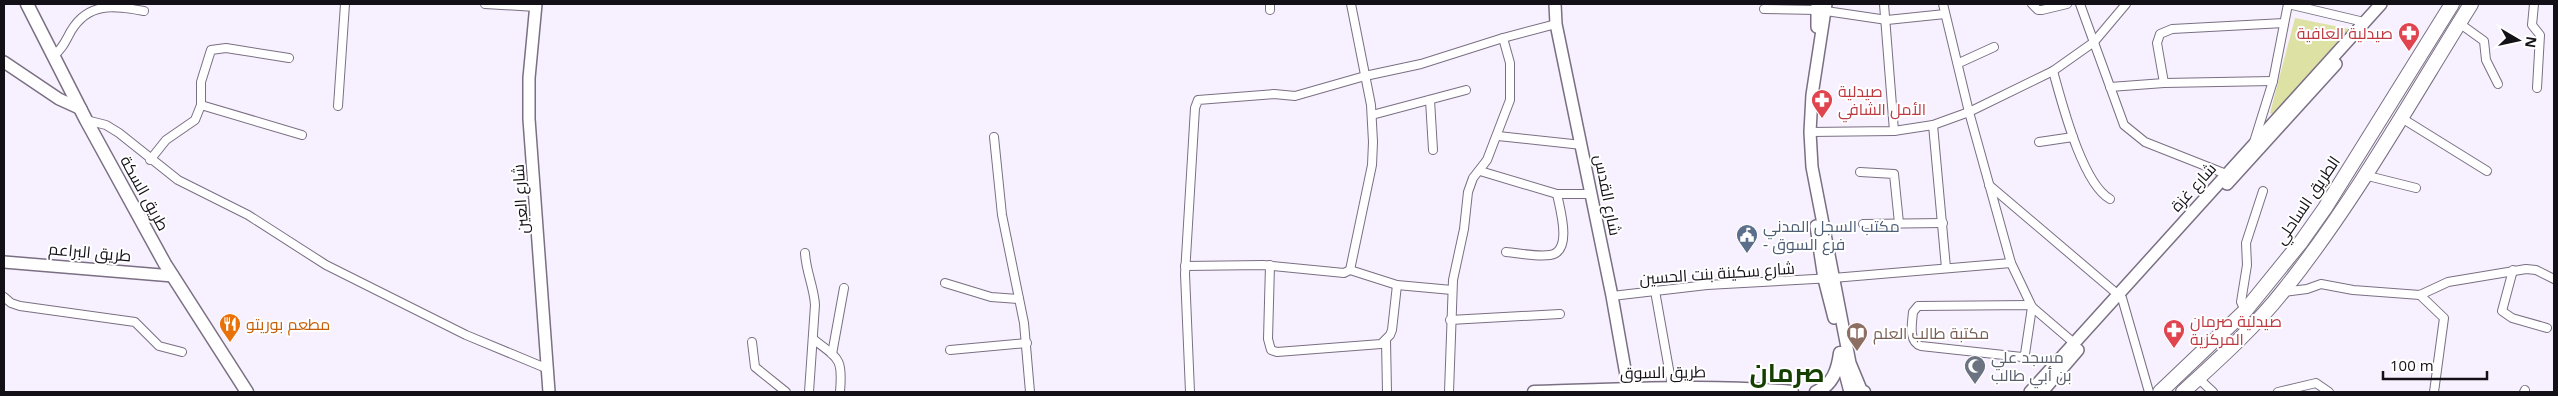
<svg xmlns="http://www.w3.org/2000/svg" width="2558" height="396" font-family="'Open Sans',Cairo,sans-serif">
<rect width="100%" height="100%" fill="#f7f0fe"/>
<polygon fill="#dde1a4" points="2295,18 2354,30 2276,116 2270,113"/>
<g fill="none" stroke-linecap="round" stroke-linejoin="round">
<g stroke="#7a6f83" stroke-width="10">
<g id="street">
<polyline points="485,4 536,7"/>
<polyline points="1270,4 1270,10"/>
<polyline points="1884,4 1894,131"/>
<polyline points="1943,4 1969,112 2011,263 2032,307 2074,343"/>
<polyline points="2032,4 2038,10 2042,10 2067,4"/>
<polyline points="2080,4 2124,125 2145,142 2226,174"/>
<polyline points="2288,4 2364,22"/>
<polyline points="2534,4 2532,25 2540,35 2537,88"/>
<polyline points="1764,9 1817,10"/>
<polyline points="1826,11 1887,20 1945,14"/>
<polyline points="2459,23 2484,41 2486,60 2498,84"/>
<path d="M53,56C62,50 66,40 71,31C89,1 115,6 144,11"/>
<polyline points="1959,63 1994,47"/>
<path d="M2053,71C2062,103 2082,183 2110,199"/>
<polyline points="2164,83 2157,43 2160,34 2172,29 2284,23"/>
<polyline points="2110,87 2164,83 2273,81"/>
<polyline points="1430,100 1433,150"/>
<polyline points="201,105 201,82 211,50 226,48 289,58"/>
<polyline points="338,106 345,4"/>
<polyline points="1372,115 1466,90"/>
<polyline points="2400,117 2487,171"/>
<polyline points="86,120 106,125 119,133 178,180 248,215 326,265 466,335 548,369"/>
<polyline points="1933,125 1946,268"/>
<polyline points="1810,132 1894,131 1933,125 1969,112 2053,71 2094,42 2126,4"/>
<polyline points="1498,136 1582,145"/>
<polyline points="994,137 1002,215 1024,323 1030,392"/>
<polyline points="2039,142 2073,137"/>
<polyline points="2254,142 2273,81 2288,4"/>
<polyline points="150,160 166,140 195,120 201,105 302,135"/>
<polyline points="1480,171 1557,194 1592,194"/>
<polyline points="1860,172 1894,174 1899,223"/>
<polyline points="2364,175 2416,188"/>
<polyline points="1989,185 2122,298 2149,392"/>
<polyline points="1863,224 1943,223"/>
<path d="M1506,252C1519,253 1536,257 1550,255C1573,252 1560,209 1557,194"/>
<path d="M805,253C806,272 814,287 815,305L809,392"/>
<polyline points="1270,265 1268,339 1271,350 1277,352 1381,344 1390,335 1392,330 1397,285"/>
<polyline points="1185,266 1263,265 1344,273 1350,270 1397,285 1452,290"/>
<polyline points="1350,270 1372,165 1373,142 1371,105 1351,4"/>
<polyline points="2513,270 2502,311 2512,318 2547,328"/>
<polyline points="945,283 991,297 1019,299"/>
<polyline points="1655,291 1673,392"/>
<polyline points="2283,292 2307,289 2321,284 2353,290 2420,295 2448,282 2526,269 2536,270 2554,279"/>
<polyline points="2420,295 2444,318 2434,392"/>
<polyline points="1612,296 1707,285 1833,278 2011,263"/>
<polyline points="4,297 11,303 20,306 135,322 159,346 182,352"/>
<path d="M2030,305L1918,306L1913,312C1912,323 1908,342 1921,346L2022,357L2025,354L2032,307"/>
<polyline points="2245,311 2241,302 2247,265 2246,243 2263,191"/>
<polyline points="1450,320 1560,314"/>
<path d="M813,339C839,359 843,358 840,392"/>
<polyline points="1386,340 1387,392"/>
<polyline points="752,342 755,367 786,392"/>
<polyline points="950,350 1027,343"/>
<polyline points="832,354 844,288"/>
<polyline points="2198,378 2213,392"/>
<polyline points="1190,392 1185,274 1195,108 1198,100 1274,94 1295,96 1365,76 1421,64 1503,38 1556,24"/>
<polyline points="1449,392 1453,280 1464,229 1468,192 1473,178 1487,160 1510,100 1510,63 1503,38"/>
<polyline points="2278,392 2316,383 2329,392"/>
<polyline points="2524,392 2525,390"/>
</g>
</g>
<g stroke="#7a6f83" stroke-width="14">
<g id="secondary">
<polyline points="536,4 529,78 529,119 549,392"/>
<polyline points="1555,4 1556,24 1612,296 1629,392"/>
<polyline points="1826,4 1812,95 1810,132 1812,167 1850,363 1862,392"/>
<polyline points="1817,27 1817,4"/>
<polyline points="4,62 59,99 81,109"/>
<polyline points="2227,184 2336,64"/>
<polyline points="1816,226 1824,279 1834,318"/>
<polyline points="4,262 173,276"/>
<polyline points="1840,354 1850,392"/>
<polyline points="2030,392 2381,4"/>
<polyline points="2042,392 2078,350"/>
</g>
</g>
<g stroke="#7a6f83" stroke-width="15">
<g id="primary">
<polyline points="27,4 86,120 165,264 247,392"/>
<path d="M1534,392C1621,390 1706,384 1792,392"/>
<path d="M1816,392C1833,385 1838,369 1840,353"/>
<polyline points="1857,392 1864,392"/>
</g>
</g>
<g stroke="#7a6f83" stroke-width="16">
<g id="highway">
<polyline points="2160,392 2245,311 2301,242 2325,208 2452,4"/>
<path d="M2183,392C2218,360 2255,327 2284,290C2355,201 2411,100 2471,4"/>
</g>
</g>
<use href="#street" stroke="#fff" stroke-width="8"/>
<use href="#secondary" stroke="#fff" stroke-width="11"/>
<use href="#primary" stroke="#fff" stroke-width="12"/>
<use href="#highway" stroke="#fff" stroke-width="14"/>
</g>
<defs>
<g id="pharmacy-pin" transform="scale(1.125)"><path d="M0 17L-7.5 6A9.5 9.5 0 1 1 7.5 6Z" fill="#e0444e" stroke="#fff"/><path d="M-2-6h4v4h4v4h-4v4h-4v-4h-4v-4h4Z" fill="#fff"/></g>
<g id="civic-pin" transform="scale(1.125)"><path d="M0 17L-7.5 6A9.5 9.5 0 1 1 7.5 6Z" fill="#5c6f8a" stroke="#fff"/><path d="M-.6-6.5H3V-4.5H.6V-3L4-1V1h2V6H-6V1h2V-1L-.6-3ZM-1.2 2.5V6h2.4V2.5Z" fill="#fff"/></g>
<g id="restaurant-pin" transform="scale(1.125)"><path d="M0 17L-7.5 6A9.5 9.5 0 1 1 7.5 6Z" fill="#e8710a" stroke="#fff"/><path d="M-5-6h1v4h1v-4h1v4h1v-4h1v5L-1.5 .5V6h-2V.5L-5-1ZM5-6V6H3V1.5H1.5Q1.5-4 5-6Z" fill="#fff"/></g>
<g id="library-pin" transform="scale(1.125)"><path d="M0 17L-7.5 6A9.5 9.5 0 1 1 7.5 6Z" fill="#8d6e63" stroke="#fff"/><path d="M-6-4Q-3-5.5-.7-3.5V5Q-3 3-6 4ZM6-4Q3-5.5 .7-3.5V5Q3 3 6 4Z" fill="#fff"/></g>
<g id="mosque-pin" transform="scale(1.125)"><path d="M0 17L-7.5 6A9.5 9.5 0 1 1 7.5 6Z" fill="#6b7280" stroke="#fff"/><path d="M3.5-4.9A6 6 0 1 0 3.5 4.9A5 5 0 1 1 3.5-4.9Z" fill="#fff"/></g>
</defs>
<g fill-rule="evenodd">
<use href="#pharmacy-pin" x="2409" y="33"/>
<use href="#pharmacy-pin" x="1822" y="100"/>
<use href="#civic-pin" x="1747" y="235"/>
<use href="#restaurant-pin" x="230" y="324"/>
<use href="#pharmacy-pin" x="2174" y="330"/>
<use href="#library-pin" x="1857" y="333"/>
<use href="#mosque-pin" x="1975" y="366"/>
</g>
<g text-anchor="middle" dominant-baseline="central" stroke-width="4" stroke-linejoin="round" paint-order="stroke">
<g font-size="16" fill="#be3a42" stroke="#fff" text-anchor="start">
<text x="2393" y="33" text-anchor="end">صيدلية العافية</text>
<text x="1838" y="91">صيدلية<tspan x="1838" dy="18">الأمل الشافي</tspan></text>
<text x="2190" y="321">صيدلية صرمان<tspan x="2190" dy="18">المركزية</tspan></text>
</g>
<g font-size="16" fill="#141017" stroke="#fff">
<text transform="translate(2193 187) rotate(-48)">شارع غزة</text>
<text transform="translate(145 193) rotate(61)">طريق السكة</text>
<text transform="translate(1608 195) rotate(79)">شارع القدس</text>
<text transform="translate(520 199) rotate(-94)">شارع العين</text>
<text transform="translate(2307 200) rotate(-56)">الطريق الساحلي</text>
<text transform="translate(90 252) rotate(5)">طريق البراعم</text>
<text transform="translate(1717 273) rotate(-4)">شارع سكينة بنت الحسين</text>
<text transform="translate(1663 372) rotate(-1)">طريق السوق</text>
</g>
<g font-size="16" fill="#4e5e75" stroke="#fff" text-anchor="start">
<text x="1763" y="226">مكتب السجل المدني<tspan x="1763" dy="18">- فرع السوق</tspan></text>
</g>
<g font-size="16" fill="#c56008" stroke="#fff" text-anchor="start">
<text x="246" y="324">مطعم بوريتو</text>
</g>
<g font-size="16" fill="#785e54" stroke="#fff" text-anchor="start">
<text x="1873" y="333">مكتبة طالب العلم</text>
</g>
<g font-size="16" fill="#5b616d" stroke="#fff" text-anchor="start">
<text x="1991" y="357">مسجد علي<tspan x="1991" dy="18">بن أبي طالب</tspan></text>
</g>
<g font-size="26" font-weight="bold" fill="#153f00" stroke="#fff">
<text x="1787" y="372">صرمان</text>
</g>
</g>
<rect width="2558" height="396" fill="none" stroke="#141017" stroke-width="10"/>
<g transform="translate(2518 40) rotate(99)" stroke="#ffffff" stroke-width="4" paint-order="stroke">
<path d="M0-4L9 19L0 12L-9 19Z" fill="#141017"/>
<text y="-8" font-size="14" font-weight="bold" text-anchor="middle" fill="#141017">N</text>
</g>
<path d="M2383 371v8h104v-8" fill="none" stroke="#141017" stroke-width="2.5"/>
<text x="2390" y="371" font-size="15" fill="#141017" stroke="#ffffff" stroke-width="4" paint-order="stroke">100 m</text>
</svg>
